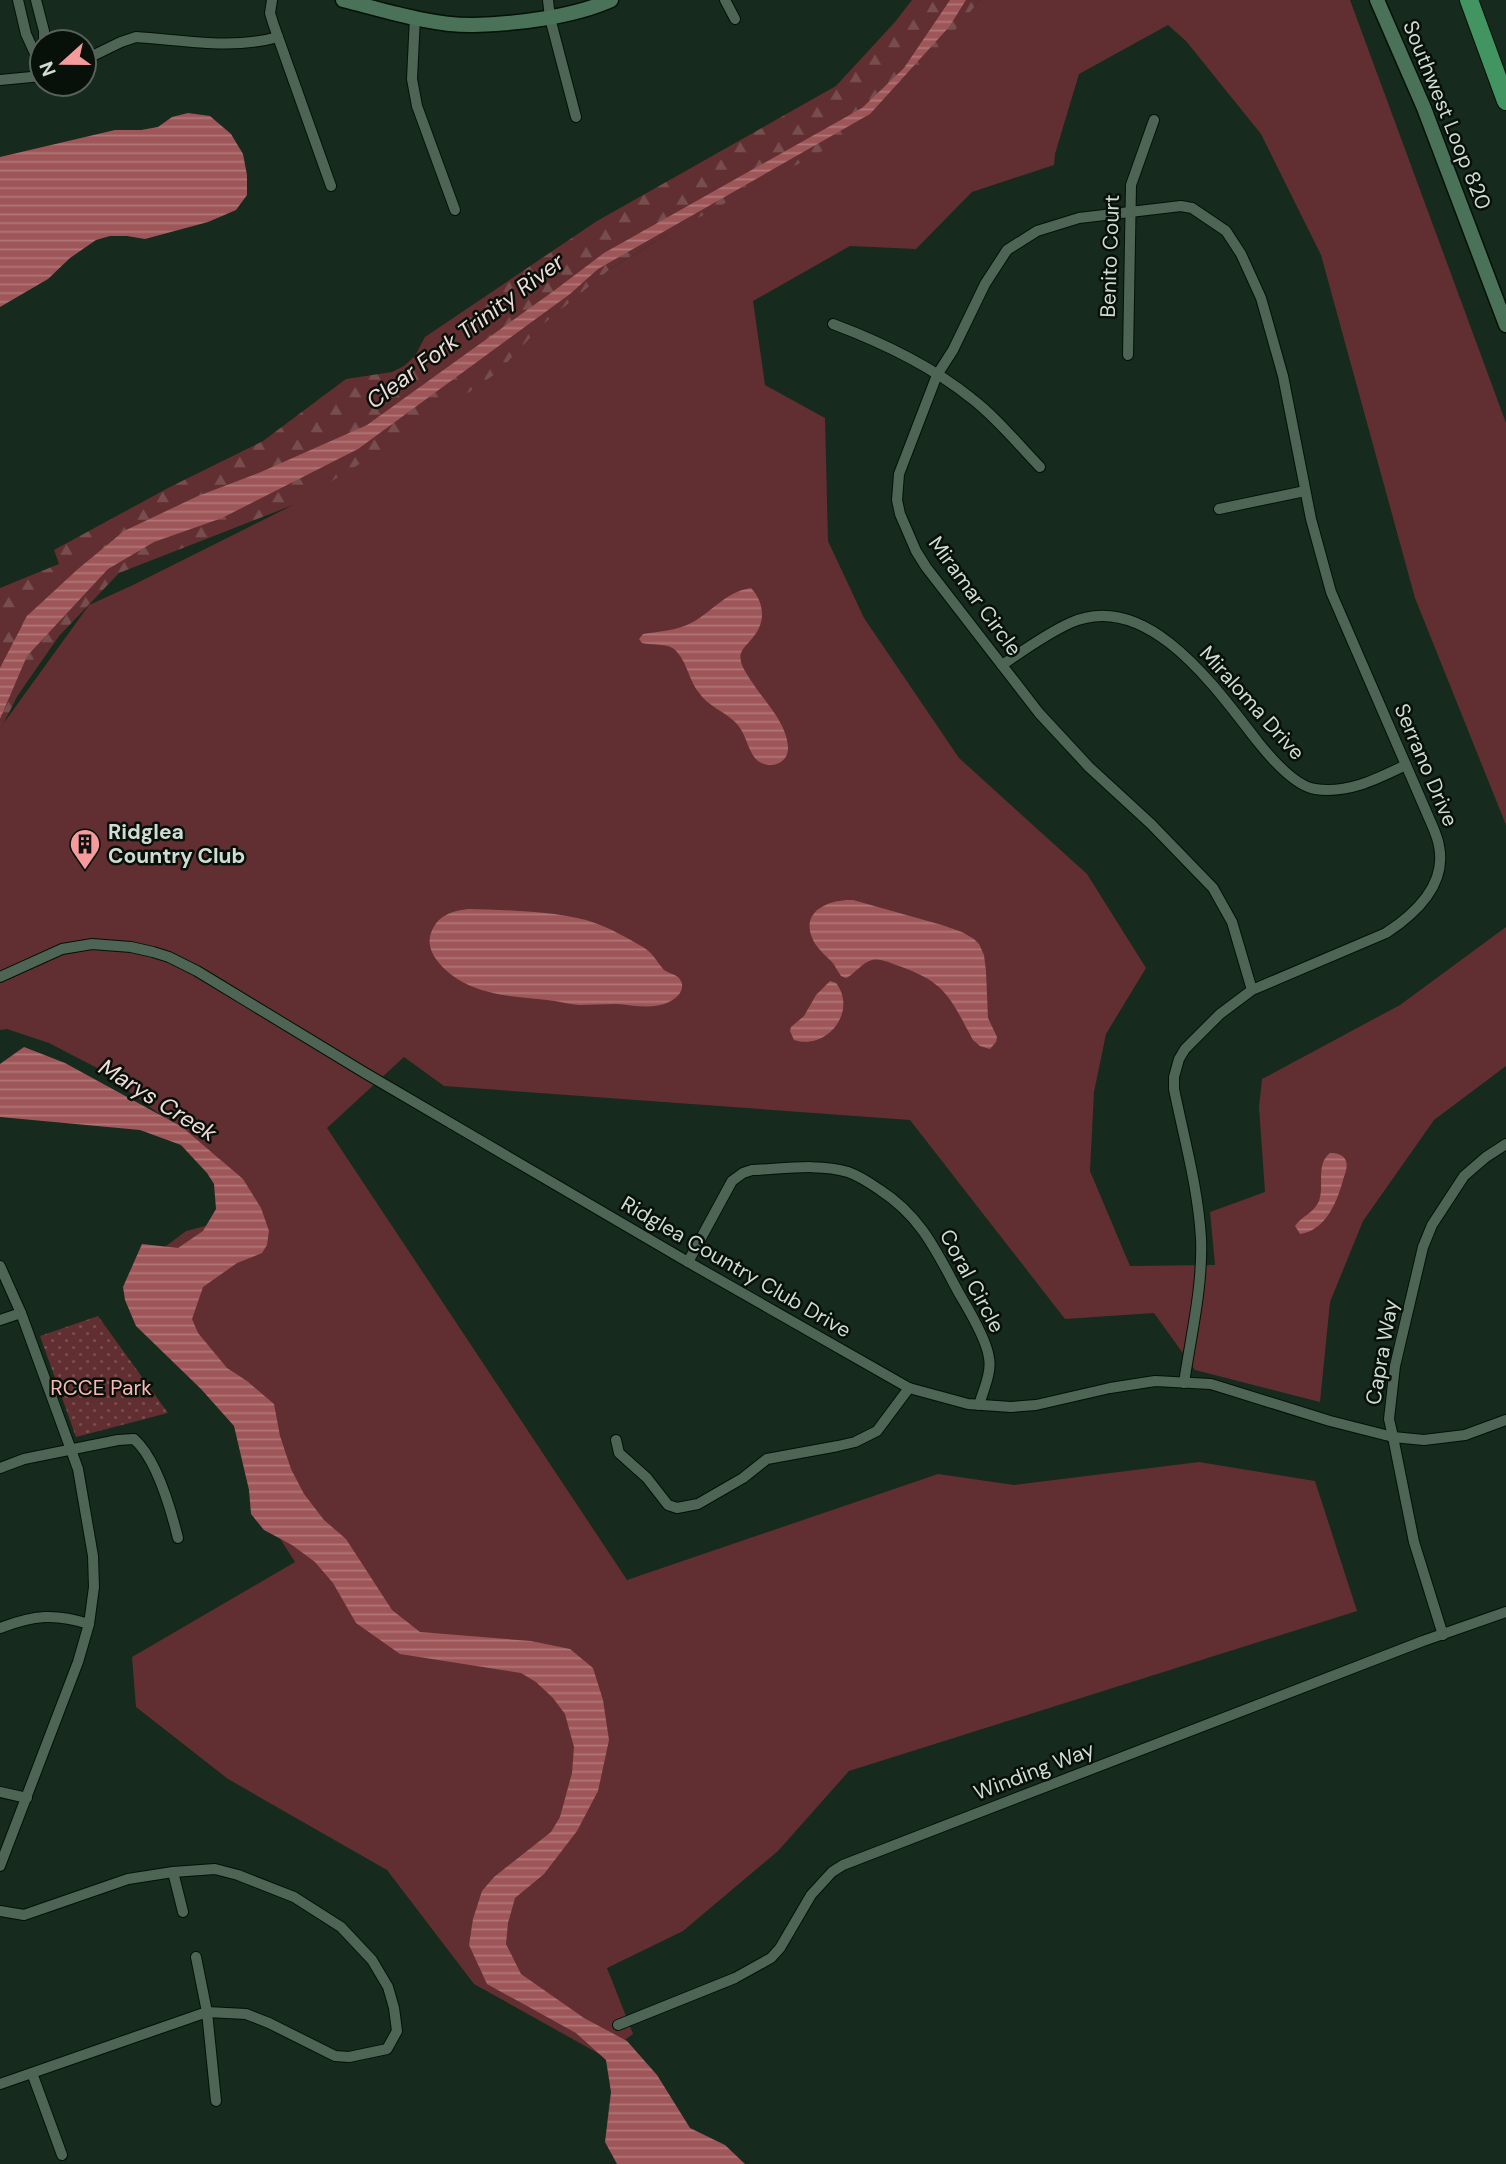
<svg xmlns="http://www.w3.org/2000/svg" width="1506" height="2164" font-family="'DM Sans',sans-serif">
<defs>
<pattern id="forest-firs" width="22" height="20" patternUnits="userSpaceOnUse" patternTransform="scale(1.75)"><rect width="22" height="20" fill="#612f31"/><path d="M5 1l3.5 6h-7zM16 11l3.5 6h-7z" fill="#774d4e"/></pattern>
<pattern id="park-dots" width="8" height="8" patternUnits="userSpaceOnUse" patternTransform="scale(1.75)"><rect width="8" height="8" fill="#612f31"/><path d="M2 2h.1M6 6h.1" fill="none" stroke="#774d4e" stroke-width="1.8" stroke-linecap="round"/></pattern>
<pattern id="water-rules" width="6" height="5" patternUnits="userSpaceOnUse" patternTransform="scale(1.75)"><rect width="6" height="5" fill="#9f5659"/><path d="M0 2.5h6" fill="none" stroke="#af7678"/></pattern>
</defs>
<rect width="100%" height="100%" fill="#162a1d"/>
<polygon fill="#612f31" points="980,0 1350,0 1506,423 1506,825 1415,598 1321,255 1261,134 1186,41 1168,25 1079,74 1055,154 1054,165 972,192 916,249 850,246 753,301 765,385 825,418 828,541 864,618 959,758 1087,874 1146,968 1106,1034 1094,1092 1090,1171 1130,1266 1215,1265 1210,1212 1265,1192 1259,1107 1262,1079 1400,1005 1506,927 1506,1066 1434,1120 1363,1221 1330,1302 1320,1402 1195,1370 1154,1313 1065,1319 910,1120 444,1086 404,1057 327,1128 627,1580 938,1474 1014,1485 1199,1462 1315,1481 1357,1611 849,1771 778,1851 683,1931 607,1968 633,2034 603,2056 474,1984 387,1870 228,1779 136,1707 132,1657 295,1562 249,1490 257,1478 205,1351 150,1258 186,1231 217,1223 220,1159 99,1069 49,1043 7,1029 0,1030 0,730 3,724 89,605 133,585 293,505 610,269 668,234 975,6"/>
<polygon fill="url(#forest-firs)" points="912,0 980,0 884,115 837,143 668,234 610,269 542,325 498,372 408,434 293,505 119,573 59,636 18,695 0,730 0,588 59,564 54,550 170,487 263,441 346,379 392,372 404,366 415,356 425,337 597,221 836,86 895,22"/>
<polygon fill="url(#park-dots)" points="98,1316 168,1413 76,1437 40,1336"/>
<g fill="url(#water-rules)">
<polygon points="950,0 966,0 949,27 870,114 598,269 570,294 358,449 222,518 154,542 108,569 27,656 0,719 0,668 27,616 78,569 124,531 198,496 261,472 367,425 555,290 604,253 862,108 904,68"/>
<polygon points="188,113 210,116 231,134 243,154 247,175 247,195 236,210 208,222 145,239 127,236 110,236 96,240 70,258 48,279 0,307 0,157 115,130 141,130 158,127 172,117"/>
<path d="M751,588C764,602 766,621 754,636C750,642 743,647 741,653C738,663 747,674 752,682C764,701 787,723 788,747C789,763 771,770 758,761C749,754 747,738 740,728C730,713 711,709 700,694C689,682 688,664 677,652C669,642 654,646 642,643L639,639L643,634C660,631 677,631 693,622C714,610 726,592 751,588Z"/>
<path d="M853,900L942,925L962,932L974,939L979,944L984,955L986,971L988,1018L997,1037L996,1042L990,1049L980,1046L973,1040C950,998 947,983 899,966C890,963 881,958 872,960C861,963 855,974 846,978L841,976C838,972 836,967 832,962C826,956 818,949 814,942C798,912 828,899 853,900Z"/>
<path d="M468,909C505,910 561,911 595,923C612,929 627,938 643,947C653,953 657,962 664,970C668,973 674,974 678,977C688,987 678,998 669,1002C652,1010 633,1005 616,1004C604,1004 591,1005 579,1005C568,1004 557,1001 547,1000C509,996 466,995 439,963C432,955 427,944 431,933C437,916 451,911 468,909Z"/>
<path d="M830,981L836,983C858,1011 827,1051 794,1040L790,1031L791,1027L804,1016L816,995Z"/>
<polygon points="24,1047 65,1063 182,1127 243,1179 261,1208 269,1231 267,1245 262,1253 237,1263 203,1287 192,1319 198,1333 227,1368 247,1381 274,1404 280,1436 291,1469 304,1494 324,1520 346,1539 392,1610 420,1632 531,1641 570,1649 593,1668 603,1700 609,1740 598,1791 577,1831 544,1874 515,1898 508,1923 506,1944 521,1974 584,2018 627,2041 657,2075 690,2128 725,2145 745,2164 617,2164 605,2142 611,2092 606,2060 576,2033 487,1984 469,1945 473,1919 482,1891 494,1877 551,1832 560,1817 572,1773 574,1747 565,1714 553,1698 536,1682 521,1673 400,1654 356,1623 333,1583 315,1562 292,1545 264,1530 251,1514 249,1490 234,1426 201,1389 136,1326 125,1300 123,1287 142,1244 178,1248 203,1231 216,1209 214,1184 207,1173 181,1145 140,1130 0,1117 0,1064"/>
<path d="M1330,1153C1336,1153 1342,1154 1345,1159C1349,1165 1345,1174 1343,1180C1337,1202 1326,1230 1300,1234L1295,1226C1302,1216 1314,1213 1319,1201C1325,1186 1315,1165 1330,1153Z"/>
</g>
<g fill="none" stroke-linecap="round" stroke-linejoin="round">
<g stroke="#021207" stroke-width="12">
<g id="street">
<polyline points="18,0 26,34 42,69"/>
<polyline points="36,0 44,31 44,42"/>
<polyline points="272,0 270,13 273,23 331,186"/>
<polyline points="548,0 550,18 576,117"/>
<polyline points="725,0 735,19"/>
<polyline points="415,17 412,79 417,106 455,210"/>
<path d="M84,60L121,42L136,37C182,40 233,50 278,37"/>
<polyline points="0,80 42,76"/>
<path d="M833,324C881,342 930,365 971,398C996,417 1018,444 1040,467"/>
<polyline points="1128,355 1131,185 1154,120"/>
<polyline points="1219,509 1305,491"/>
<path d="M1002,665C1024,650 1046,634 1070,623C1148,588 1217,690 1258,742C1270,757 1295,786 1315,789C1348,794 1377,779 1406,765"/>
<polyline points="0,977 62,949 92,944 131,947 153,952 169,957 197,971 365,1073 688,1262 909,1388 968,1404 1011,1407 1036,1405 1110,1388 1155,1381 1211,1384 1330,1421 1393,1437 1424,1440 1465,1435 1506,1420"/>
<path d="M688,1262L732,1181L743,1173L752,1170C781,1169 820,1163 848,1172C860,1176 870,1183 880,1190C922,1217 937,1253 960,1295C969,1310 987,1341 989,1358C992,1372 983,1391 979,1405"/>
<polyline points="0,1266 21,1313 78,1469 93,1556 94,1587 89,1624 78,1662 0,1866"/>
<polyline points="0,1320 21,1313"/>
<path d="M1184,1383C1191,1335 1203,1286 1201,1238C1198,1188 1184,1138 1174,1089V1077L1179,1059L1185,1049L1220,1014L1252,990L1386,933C1415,914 1447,885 1439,846C1438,839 1435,832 1432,825L1331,592L1311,519L1283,376L1261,298L1241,254L1226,231L1192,208L1181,206L1079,218L1037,231L1007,250L985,284L953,350L937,375L899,474L897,500L900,514L916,551L926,567L1039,713L1089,767L1151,824L1213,888L1232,922L1252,990"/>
<polyline points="616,1440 619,1453 647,1478 668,1505 677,1508 698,1504 743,1478 767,1459 838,1446 855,1442 877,1431 909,1388"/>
<path d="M0,1468L24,1459L118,1440L134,1439C156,1458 171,1510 178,1538"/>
<path d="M0,1628C34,1615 55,1613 89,1624"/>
<polyline points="1443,1635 1414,1542 1393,1437 1389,1419 1395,1366 1423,1247 1432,1225 1464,1176 1486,1157 1506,1144"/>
<polyline points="0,1792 27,1798"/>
<polyline points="173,1872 183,1912"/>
<polyline points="0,1911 24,1915 128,1879 173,1872 215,1869 238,1875 294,1897 341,1927 372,1960 388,1987 394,2008 397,2031 387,2049 349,2057 335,2056 269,2023 246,2014 207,2012 0,2084"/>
<polyline points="196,1957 207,2012 216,2101"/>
<polyline points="618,2025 735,1978 771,1958 780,1948 811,1895 832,1872 843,1865 1423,1641 1506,1612"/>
<polyline points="32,2073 62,2155"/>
</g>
</g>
<g stroke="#021207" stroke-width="17">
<g id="secondary">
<path d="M343,0C383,10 433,26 474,25C516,24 573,17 611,0"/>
<polyline points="1377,0 1424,108 1506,325"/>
</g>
</g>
<g stroke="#021207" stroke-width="20">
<polyline id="highway" points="1469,0 1506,101"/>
</g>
<use href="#street" stroke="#4e6454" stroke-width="10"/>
<use href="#secondary" stroke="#4a7258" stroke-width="14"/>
<use href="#highway" stroke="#429460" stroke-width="18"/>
</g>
<defs>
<g id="building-pin" transform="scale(1.575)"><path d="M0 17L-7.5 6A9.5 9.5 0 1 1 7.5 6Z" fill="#f59b9c" stroke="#08100a"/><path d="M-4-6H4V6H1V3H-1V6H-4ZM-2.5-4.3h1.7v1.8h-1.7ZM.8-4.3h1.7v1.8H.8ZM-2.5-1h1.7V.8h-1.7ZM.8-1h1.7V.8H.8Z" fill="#111"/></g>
</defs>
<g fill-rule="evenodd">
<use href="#building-pin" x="85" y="844"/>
</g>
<g text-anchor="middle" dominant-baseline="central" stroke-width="5" stroke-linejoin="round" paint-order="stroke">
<g font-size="21" fill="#d0dcd3" stroke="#08100a">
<text transform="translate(1447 115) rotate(68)">Southwest Loop 820</text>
<text transform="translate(1110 256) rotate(-88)">Benito Court</text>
<text transform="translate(975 596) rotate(54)">Miramar Circle</text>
<text transform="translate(1252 703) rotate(48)">Miraloma Drive</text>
<text transform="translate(1426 765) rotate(67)">Serrano Drive</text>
<text transform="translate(736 1267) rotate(30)">Ridglea Country Club Drive</text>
<text transform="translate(972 1281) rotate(62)">Coral Circle</text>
<text transform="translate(1382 1352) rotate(-80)">Capra Way</text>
<text transform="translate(1034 1771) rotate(-21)">Winding Way</text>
</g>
<g font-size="21" font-weight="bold" fill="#d0dcd3" stroke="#08100a" text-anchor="start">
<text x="108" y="832">Ridglea<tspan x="108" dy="24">Country Club</tspan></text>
</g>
<g font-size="21" fill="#f9b8b8" stroke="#08100a">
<text x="101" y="1388">RCCE Park</text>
</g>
<g font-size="23" font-style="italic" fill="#f1dbda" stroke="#08100a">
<text transform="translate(465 331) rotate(-37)">Clear Fork Trinity River</text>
<text transform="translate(158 1100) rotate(32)">Marys Creek</text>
</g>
</g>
<g transform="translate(63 63) rotate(249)"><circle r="33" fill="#08100a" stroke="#58625a" stroke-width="2"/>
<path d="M0-5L12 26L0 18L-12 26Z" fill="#f59b9c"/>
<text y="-10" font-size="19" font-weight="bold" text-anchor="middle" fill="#d0dcd3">N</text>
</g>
</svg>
